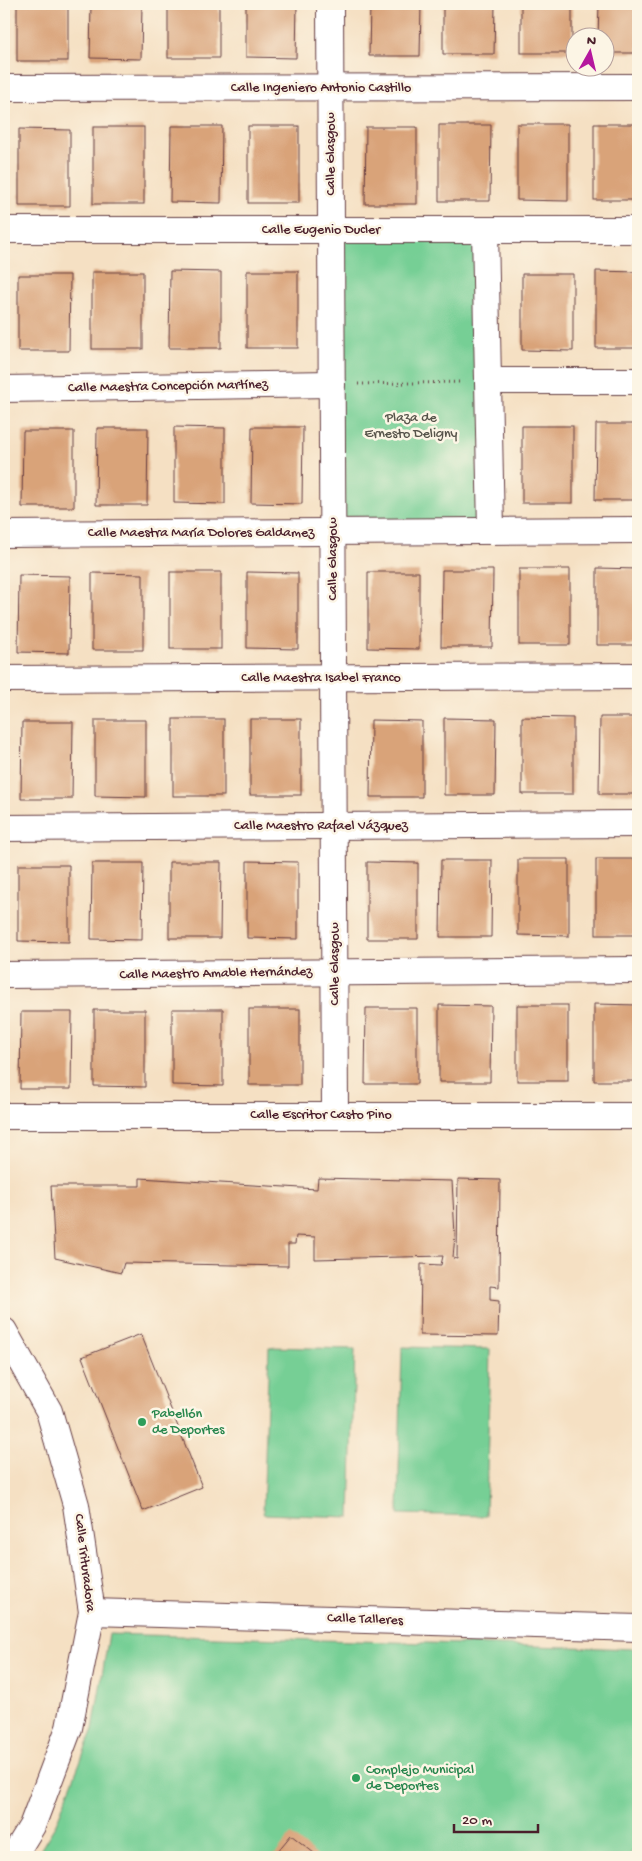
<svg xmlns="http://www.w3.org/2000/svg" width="642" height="1861" font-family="'Gochi Hand',sans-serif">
<rect width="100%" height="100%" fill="#fcf5e5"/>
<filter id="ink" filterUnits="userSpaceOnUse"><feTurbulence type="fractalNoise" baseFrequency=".02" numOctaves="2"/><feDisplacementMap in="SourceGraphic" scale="10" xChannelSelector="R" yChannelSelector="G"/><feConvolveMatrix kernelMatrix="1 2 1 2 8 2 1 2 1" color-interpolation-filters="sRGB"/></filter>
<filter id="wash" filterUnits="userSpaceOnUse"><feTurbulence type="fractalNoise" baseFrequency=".0096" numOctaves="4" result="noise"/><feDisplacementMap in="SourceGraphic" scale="20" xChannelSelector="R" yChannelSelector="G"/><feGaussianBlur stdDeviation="1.12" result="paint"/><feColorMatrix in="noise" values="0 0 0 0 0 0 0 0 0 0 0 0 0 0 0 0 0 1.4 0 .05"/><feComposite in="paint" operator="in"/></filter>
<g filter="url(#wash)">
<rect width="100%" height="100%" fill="#f5e0c3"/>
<g fill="#76cf95" stroke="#607760">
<polygon points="332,230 485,230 491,531 333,532"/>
<polygon points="269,1347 355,1349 350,1517 263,1514"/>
<polygon points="402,1347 490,1349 486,1516 398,1514"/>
<polygon points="109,1634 638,1649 638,1845 628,1857 36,1857 55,1826 93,1729"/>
</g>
<g id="blocks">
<g fill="#d9a379">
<rect x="17" y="4" width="51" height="57"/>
<polygon points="91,4 142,4 141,59 90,58"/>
<rect x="168" y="4" width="51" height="54"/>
<polygon points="246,4 297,4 296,58 246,57"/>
<polygon points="370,4 421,4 420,56 369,56"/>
<polygon points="443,4 495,4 494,54 443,54"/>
<rect x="521" y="4" width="51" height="49"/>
<polygon points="599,4 638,4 638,53 604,53 604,38 598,38"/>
<polygon points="517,124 568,124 568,201 517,200"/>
<rect x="594" y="124" width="44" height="76"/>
<polygon points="439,125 491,125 490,201 439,201"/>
<polygon points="171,126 222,126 221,203 170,202"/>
<rect x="248" y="126" width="51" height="77"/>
<rect x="93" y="127" width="51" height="77"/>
<polygon points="366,127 417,127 417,204 365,204"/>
<polygon points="19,129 70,130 70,206 19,206"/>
<polygon points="170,271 221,272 221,348 169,348"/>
<rect x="247" y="271" width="51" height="77"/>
<polygon points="596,271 638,272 638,348 596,348"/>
<rect x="92" y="272" width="51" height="77"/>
<polygon points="522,274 573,274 573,351 522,350"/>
<polygon points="18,275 70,275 69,351 18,351"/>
<polygon points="596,424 638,424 638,500 595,500"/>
<rect x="522" y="426" width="51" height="77"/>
<polygon points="174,427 225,428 225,504 174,503"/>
<polygon points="252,427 303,427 302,504 251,503"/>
<polygon points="97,428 148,428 147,505 96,505"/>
<polygon points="23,431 74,431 74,507 22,507"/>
<polygon points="597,568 638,569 638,645 597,645"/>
<rect x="519" y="569" width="51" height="76"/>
<polygon points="442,570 493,570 492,647 441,647"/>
<rect x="170" y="572" width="51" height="77"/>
<polygon points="247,572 298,573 298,649 247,648"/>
<polygon points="368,572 419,572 419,649 368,648"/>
<polygon points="92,573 143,574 143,650 92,650"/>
<polygon points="19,575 70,576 69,653 18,652"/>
<polygon points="522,717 573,718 573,794 522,794"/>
<polygon points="600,717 638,717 638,794 599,794"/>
<polygon points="444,718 496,719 495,795 444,795"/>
<rect x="173" y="719" width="51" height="77"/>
<rect x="250" y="719" width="51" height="76"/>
<polygon points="95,720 146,720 146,797 95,796"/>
<polygon points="371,720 422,721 422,797 370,797"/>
<polygon points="22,722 73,722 72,799 21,799"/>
<polygon points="518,859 569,859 569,936 518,935"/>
<rect x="596" y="859" width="42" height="76"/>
<polygon points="441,860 492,860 491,937 440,937"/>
<polygon points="247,861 298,862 298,939 247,938"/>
<polygon points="169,862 221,862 220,938 169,938"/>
<polygon points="367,862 418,863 418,939 367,939"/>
<polygon points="92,863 143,863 142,940 91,939"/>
<polygon points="18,865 69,865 69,942 18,941"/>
<polygon points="594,1004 638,1005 638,1081 594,1081"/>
<polygon points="439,1005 491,1006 490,1082 439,1082"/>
<rect x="517" y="1005" width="51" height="76"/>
<polygon points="366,1008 417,1008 417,1084 365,1084"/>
<polygon points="172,1009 223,1009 223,1086 172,1085"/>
<rect x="249" y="1009" width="51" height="76"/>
<polygon points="94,1010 145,1010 145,1087 94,1086"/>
<polygon points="21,1012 72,1012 71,1089 20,1089"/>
<polygon points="140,1178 317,1189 318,1178 452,1181 455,1235 453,1258 457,1259 458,1179 500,1180 499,1287 490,1286 490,1300 499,1301 498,1336 420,1335 421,1264 441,1265 443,1256 315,1259 315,1237 296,1236 295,1244 288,1244 288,1266 124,1263 121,1273 55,1258 51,1186 140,1186"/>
<polygon points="141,1334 202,1487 143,1511 82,1357"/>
<polygon points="291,1835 319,1857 273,1857"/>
</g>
</g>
</g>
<g filter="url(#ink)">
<use href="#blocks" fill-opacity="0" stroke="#643c42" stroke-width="1"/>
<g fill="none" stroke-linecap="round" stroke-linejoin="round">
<g stroke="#643c42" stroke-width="28">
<g id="minor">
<polyline points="330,4 335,1115"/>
<polyline points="4,88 638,87"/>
<polyline points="4,230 638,230"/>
<polyline points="485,230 491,531"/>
<polyline points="488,381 638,381"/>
<polyline points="4,389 332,384"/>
<polyline points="4,534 638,530"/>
<polyline points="4,679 638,676"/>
<polyline points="4,828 638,824"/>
<polyline points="4,975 638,970"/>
<polyline points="4,1116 638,1116"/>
<polyline points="4,1331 49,1411 76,1505 92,1612 69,1728 32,1826 13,1857"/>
<polyline points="92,1612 638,1628"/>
</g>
</g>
<polyline stroke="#643c42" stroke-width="3" stroke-dasharray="1 4" stroke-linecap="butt" points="358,384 462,382"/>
<use href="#minor" stroke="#fff" stroke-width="26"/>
</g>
</g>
<g fill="#2e9e5b" stroke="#fcf5e5" stroke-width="2">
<circle cx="142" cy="1422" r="5"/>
<circle cx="356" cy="1778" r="5"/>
</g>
<g text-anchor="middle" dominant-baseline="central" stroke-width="5" stroke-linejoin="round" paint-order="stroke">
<g font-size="14" fill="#4a1f2b" stroke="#fcf5e5">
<text x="321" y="88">Calle Ingeniero Antonio Castillo</text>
<text transform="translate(331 154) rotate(-90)">Calle Glasgow</text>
<text x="321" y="230">Calle Eugenio Ducler</text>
<text transform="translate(168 387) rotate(-1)">Calle Maestra Concepción Martínez</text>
<text x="201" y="533">Calle Maestra María Dolores Galdamez</text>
<text transform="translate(333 559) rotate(-90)">Calle Glasgow</text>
<text x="321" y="678">Calle Maestra Isabel Franco</text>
<text x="321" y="826">Calle Maestro Rafael Vázquez</text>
<text transform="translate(335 964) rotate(-90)">Calle Glasgow</text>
<text transform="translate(216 974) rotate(-1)">Calle Maestro Amable Hernández</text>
<text x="321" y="1115">Calle Escritor Casto Pino</text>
<text transform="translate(84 1563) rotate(83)">Calle Trituradora</text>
<text transform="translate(365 1620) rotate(2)">Calle Talleres</text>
</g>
<g font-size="14" fill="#57544b" stroke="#fcf5e5">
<text x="411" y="418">Plaza de<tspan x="411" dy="16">Ernesto Deligny</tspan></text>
</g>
<g font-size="14" fill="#27864d" stroke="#fcf5e5" text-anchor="start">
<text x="152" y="1414">Pabellón<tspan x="152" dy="16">de Deportes</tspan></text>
<text x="366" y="1770">Complejo Municipal<tspan x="366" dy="16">de Deportes</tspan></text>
</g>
</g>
<rect width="642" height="1861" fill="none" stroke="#fcf5e5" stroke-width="20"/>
<g transform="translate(590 52) rotate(8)"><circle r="24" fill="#fcf5e5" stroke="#b59f9b"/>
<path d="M0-4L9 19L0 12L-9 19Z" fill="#b5179e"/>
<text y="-8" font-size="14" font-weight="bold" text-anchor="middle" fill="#4a1f2b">N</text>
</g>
<path d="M454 1824v8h84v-8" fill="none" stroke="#4a1f2b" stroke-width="2.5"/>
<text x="462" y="1824" font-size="15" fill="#4a1f2b" stroke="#fcf5e5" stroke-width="4" paint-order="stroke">20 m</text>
</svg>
